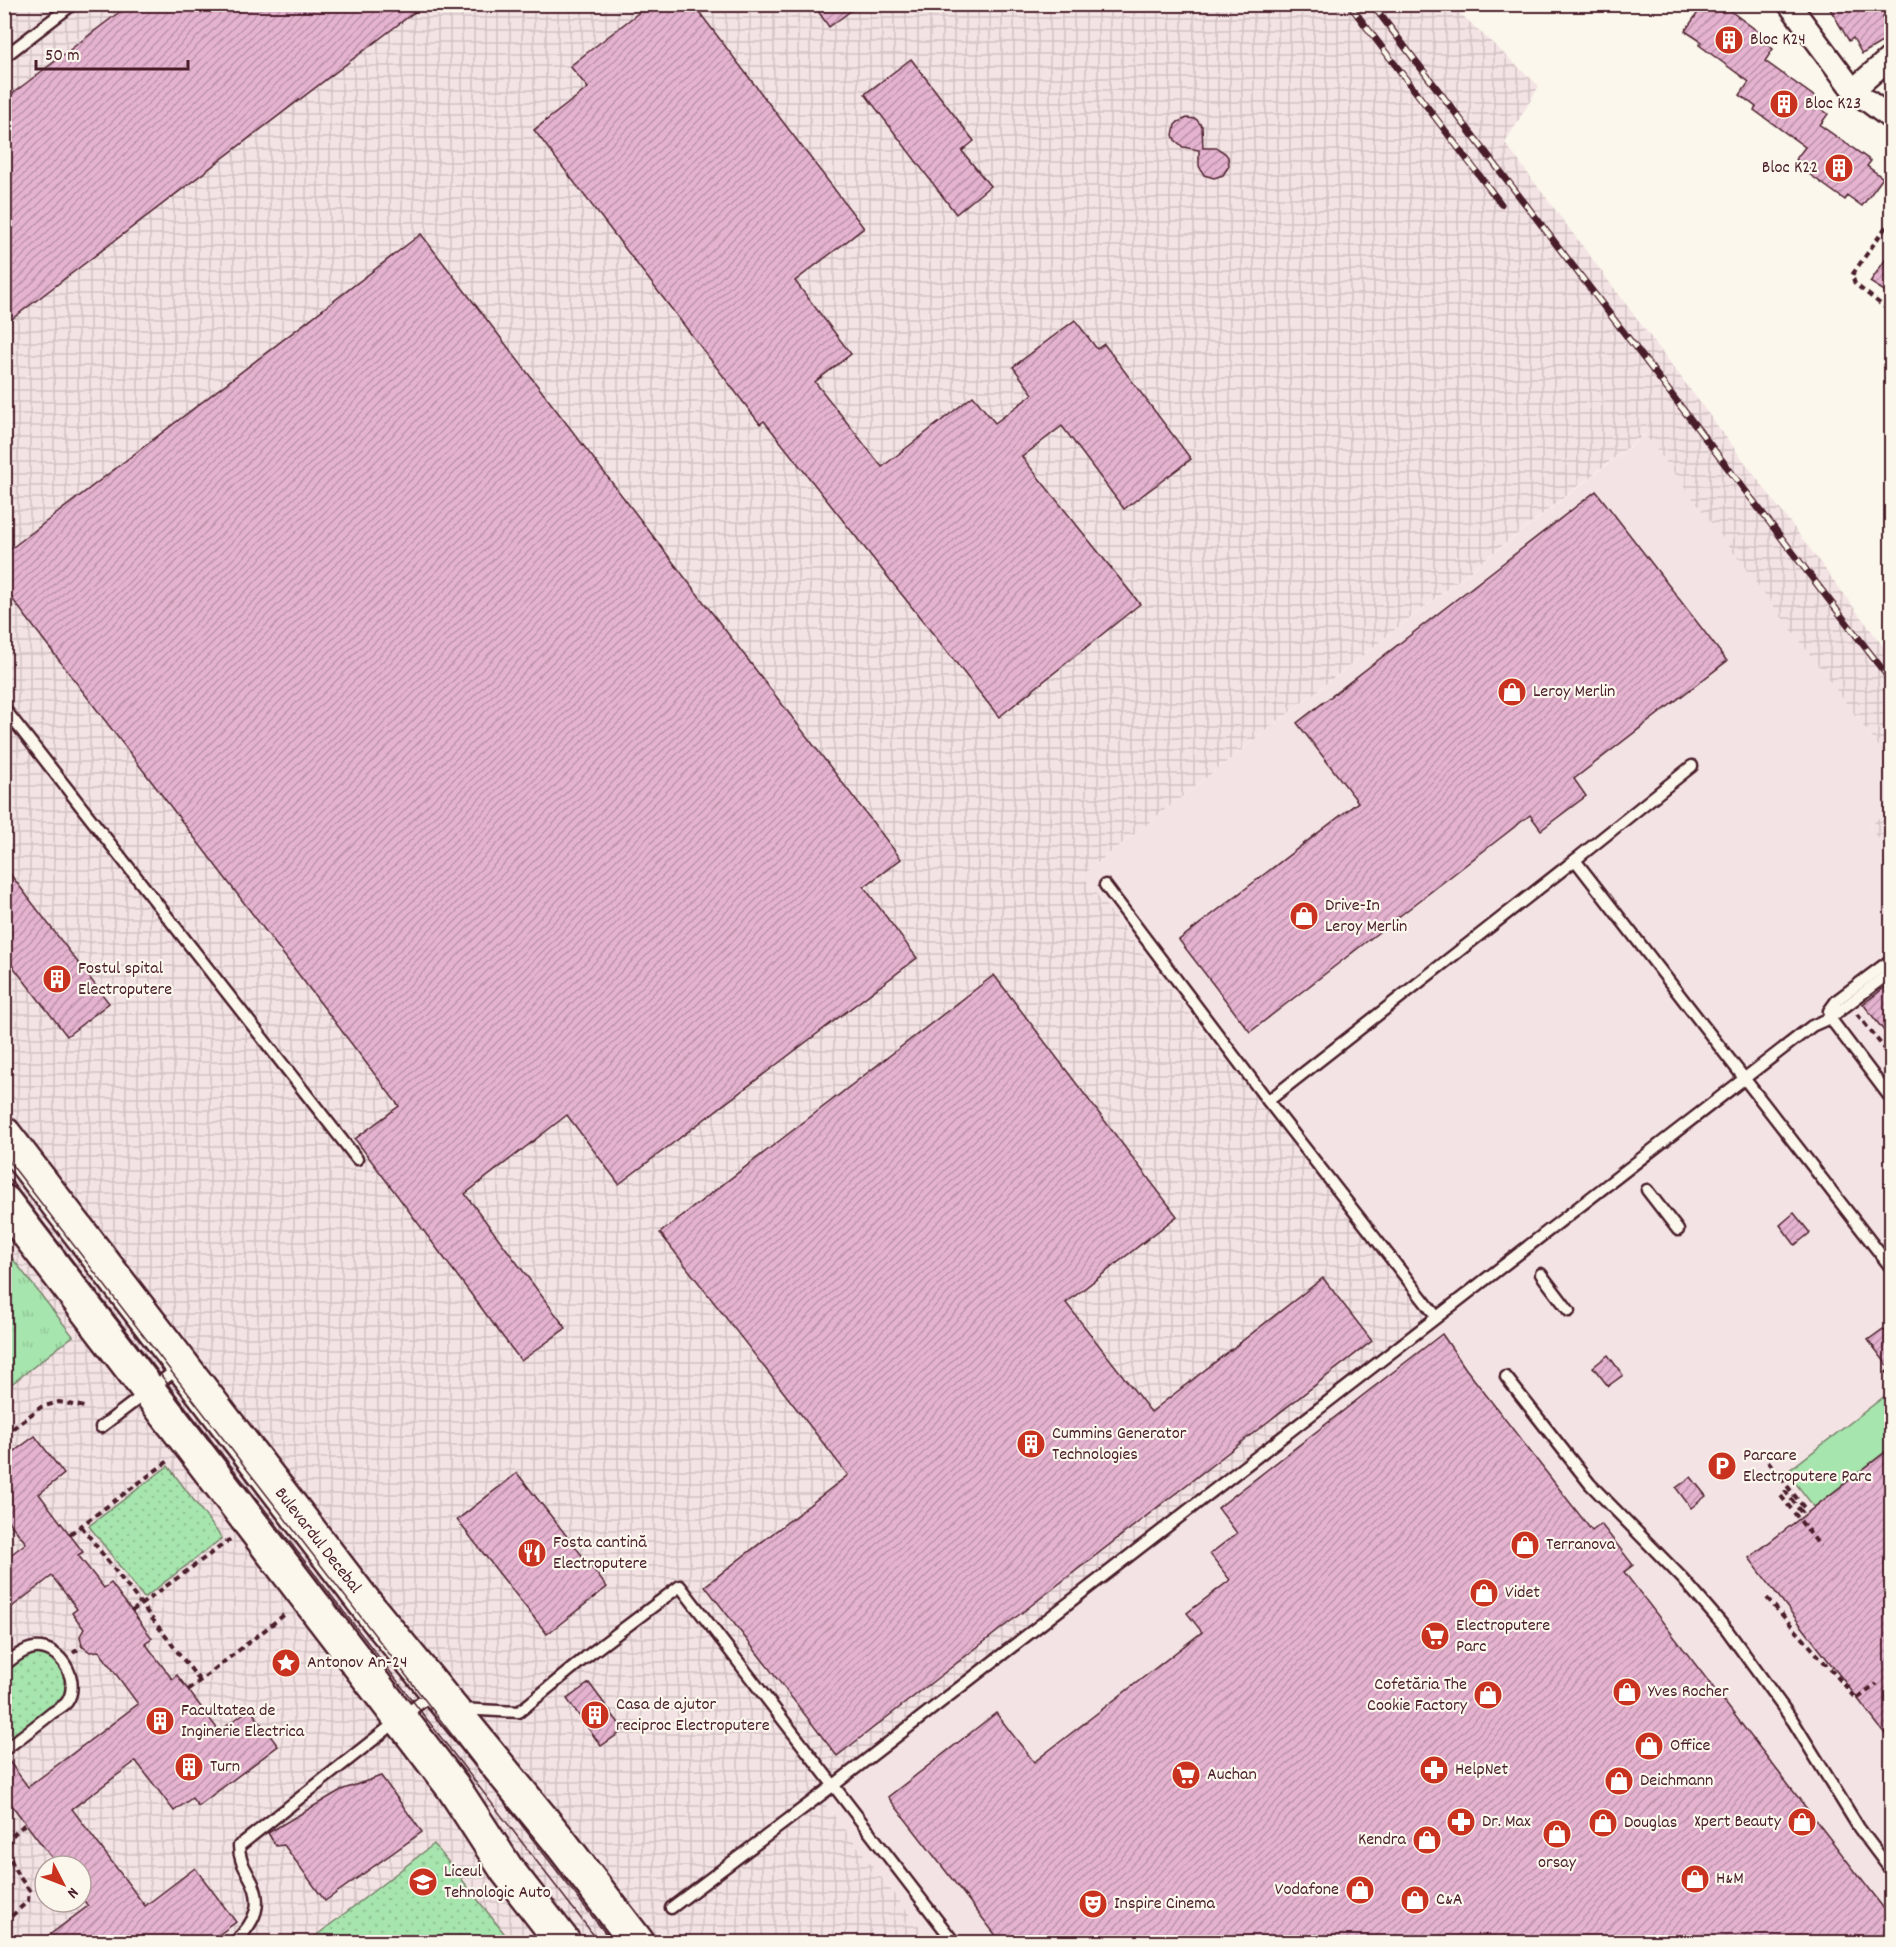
<svg xmlns="http://www.w3.org/2000/svg" width="1896" height="1947" font-family="Dekko,sans-serif">
<defs>
<pattern id="industrial-grid" width="8" height="8" patternUnits="userSpaceOnUse" patternTransform="scale(1.5)"><rect width="8" height="8" fill="#f4e3e4"/><path d="M0 4h8M4 0v8" fill="none" stroke="#d3c2c4"/></pattern>
<pattern id="grass-tufts" width="24" height="20" patternUnits="userSpaceOnUse" patternTransform="scale(1.5)"><rect width="24" height="20" fill="#a6e5ad"/><path d="M3 7l-1-3M5 7V3M7 7l1-3M15 17l-1-3M17 17v-4M19 17l1-3" fill="none" stroke="#90c495"/></pattern>
<pattern id="park-dots" width="8" height="8" patternUnits="userSpaceOnUse" patternTransform="scale(1.5)"><rect width="8" height="8" fill="#a6e5ad"/><path d="M2 2h.1M6 6h.1" fill="none" stroke="#90c495" stroke-width="1.8" stroke-linecap="round"/></pattern>
<pattern id="building-hatch" width="6" height="6" patternUnits="userSpaceOnUse" patternTransform="scale(1.5)"><rect width="6" height="6" fill="#e5b3d0"/><path d="M-1 1l2-2M0 6l6-6M5 7l2-2" fill="none" stroke="#bc91a9"/></pattern>
</defs>
<rect width="100%" height="100%" fill="#fbf7ec"/>
<filter id="ink" filterUnits="userSpaceOnUse"><feTurbulence type="fractalNoise" baseFrequency=".0167" numOctaves="2"/><feDisplacementMap in="SourceGraphic" scale="12" xChannelSelector="R" yChannelSelector="G"/><feConvolveMatrix kernelMatrix="1 2 1 2 8 2 1 2 1" color-interpolation-filters="sRGB"/></filter>
<g filter="url(#ink)">
<polygon fill="#f4e3e4" points="1646,434 1891,763 1891,806 1869,827 1892,854 1891,1942 931,1942 819,1796 1214,1045 1082,875"/>
<g fill="url(#industrial-grid)" fill-rule="evenodd">
<path d="M5,5H1451L1539,86L1505,143L1891,657V763L1645,434L1082,875L1214,1045L1436,1316L819,1796L931,1942H5ZM45,1866H81V1902H45Z"/>
<polygon points="1891,806 1891,854 1869,827"/>
</g>
<polygon fill="url(#grass-tufts)" stroke="#78826c" stroke-width="1.5" points="5,1249 73,1336 5,1389 4,1389"/>
<g fill="url(#park-dots)" stroke="#78826c" stroke-width="1.5">
<polygon points="168,1466 222,1538 144,1598 89,1526"/>
<polygon points="41,1648 71,1675 67,1703 5,1750 5,1665"/>
<polygon points="434,1844 511,1942 308,1942"/>
</g>
<polygon fill="#a6e5ad" stroke="#78826c" stroke-width="1.5" points="1886,1395 1891,1402 1891,1447 1814,1507 1787,1472"/>
<g fill="url(#building-hatch)" stroke="#4a1f2b" stroke-width="1.5">
<polygon points="130,4 425,4 4,325 4,100"/>
<polygon points="650,4 693,4 864,228 795,281 851,354 815,382 882,467 973,396 995,423 1033,394 1013,367 1075,320 1097,349 1104,344 1191,459 1124,509 1062,426 1022,457 1140,604 999,717 764,421 760,424 534,130 588,88 570,66"/>
<polygon points="813,4 860,4 829,27"/>
<polygon points="1704,4 1713,4 1722,11 1725,7 1760,33 1757,37 1773,49 1765,61 1815,97 1812,102 1828,114 1820,125 1871,161 1867,166 1883,178 1862,206 1848,196 1845,200 1809,174 1812,171 1796,159 1805,147 1754,110 1756,107 1740,95 1749,82 1699,45 1702,42 1685,31"/>
<polygon points="1827,4 1881,4 1888,16 1883,18 1892,33 1892,36 1862,54 1853,38 1849,41"/>
<polygon points="911,59 974,141 962,151 990,186 956,214 865,94"/>
<polygon points="1187,118 1196,119 1202,126 1203,148 1217,148 1225,153 1228,157 1229,166 1223,175 1214,178 1204,175 1199,166 1199,150 1183,147 1175,140 1173,135 1175,125 1178,122"/>
<polygon points="421,234 901,859 864,887 917,958 619,1184 567,1115 465,1194 566,1328 521,1361 355,1139 399,1106 4,588 4,554"/>
<polygon points="1892,250 1892,296 1870,282"/>
<polygon points="1596,491 1727,661 1574,779 1586,796 1541,830 1530,815 1250,1032 1179,940 1358,802 1297,723"/>
<polygon points="4,866 109,1003 67,1036 4,955"/>
<polygon points="994,975 1177,1216 1066,1303 1151,1412 1323,1278 1372,1341 837,1756 705,1586 848,1475 660,1233"/>
<polygon points="1892,982 1892,1041 1863,1004"/>
<polygon points="1794,1213 1810,1233 1795,1245 1780,1225"/>
<polygon points="1883,1329 1892,1340 1892,1371 1868,1340"/>
<polygon points="1442,1334 1466,1369 1592,1531 1601,1524 1633,1565 1624,1572 1892,1919 1892,1942 1001,1942 888,1797 996,1713 1034,1762 1202,1632 1187,1613 1230,1580 1210,1554 1237,1533 1218,1508"/>
<polygon points="1608,1355 1623,1375 1608,1386 1593,1367"/>
<polygon points="35,1436 64,1474 39,1494 83,1552 78,1555 104,1588 111,1583 152,1638 145,1643 172,1679 177,1675 219,1731 250,1709 278,1746 198,1806 192,1798 174,1811 136,1761 72,1809 145,1906 195,1868 236,1922 209,1942 40,1942 88,1906 81,1897 81,1866 58,1866 4,1795 4,1757 6,1757 28,1787 138,1704 99,1651 90,1652 82,1646 80,1636 84,1629 72,1613 77,1609 52,1576 4,1613 4,1560 26,1543 4,1516 4,1459"/>
<polygon points="1892,1447 1892,1743 1749,1558"/>
<polygon points="517,1473 607,1587 547,1634 457,1520"/>
<polygon points="1691,1477 1706,1496 1691,1508 1676,1488"/>
<polygon points="589,1683 624,1730 601,1746 567,1699"/>
<polygon points="381,1776 422,1832 325,1901 284,1845 276,1846 268,1833 341,1790"/>
</g>
<g fill="none" stroke-linecap="round" stroke-linejoin="round">
<g stroke="#4a1f2b" stroke-width="15">
<g id="lane">
<polyline points="4,57 73,4"/>
<polyline points="4,708 357,1159"/>
<polyline points="1692,766 1575,860 1892,1269"/>
<polyline points="1105,885 1268,1101 1436,1316"/>
<polyline points="1892,959 1837,1000 1829,1011 1830,1018 1892,1100"/>
<polyline points="1268,1101 1575,860"/>
<polyline points="1647,1190 1678,1230"/>
<polyline points="1541,1274 1569,1311"/>
<polyline points="1506,1377 1590,1484 1683,1579 1727,1630 1793,1721 1859,1828 1892,1872"/>
<polyline points="101,1427 180,1367"/>
<path d="M4,1665C15,1657 27,1646 41,1648C64,1651 80,1683 67,1702C64,1706 57,1710 52,1713C36,1726 20,1738 4,1750"/>
<polyline points="460,1709 519,1712 586,1657 680,1586 954,1942"/>
<polyline points="671,1908 834,1785 1812,1026 1830,1018 1892,971"/>
<path d="M235,1942C255,1922 265,1903 249,1876C243,1865 239,1858 239,1846L434,1692"/>
</g>
</g>
<g stroke="#4a1f2b" stroke-width="26">
<g id="street">
<polyline points="1789,4 1853,90 1892,119"/>
<polyline points="1853,90 1892,56"/>
</g>
</g>
<g stroke="#4a1f2b" stroke-width="38">
<g id="primary">
<polyline points="4,1134 368,1607 557,1838 637,1942"/>
<polyline points="4,1202 453,1787 507,1870 563,1942"/>
</g>
</g>
<g stroke="#4a1f2b" stroke-width="4" stroke-dasharray="6 4.5" stroke-linecap="butt">
<polyline points="1892,218 1852,275 1855,284 1892,313"/>
<polyline points="1857,1014 1892,1058"/>
<polyline points="1886,1371 1892,1378"/>
<polyline points="4,1435 41,1407 59,1402 85,1407"/>
<polyline points="1768,1461 1805,1509 1801,1512"/>
<polyline points="1801,1512 1786,1492 1781,1496 1820,1546"/>
<polyline points="81,1526 200,1681"/>
<polyline points="70,1534 171,1459"/>
<polyline points="1767,1598 1857,1699 1877,1684"/>
<polyline points="132,1611 232,1538"/>
<polyline points="73,1653 82,1646"/>
<polyline points="188,1690 284,1615"/>
<polyline points="4,1923 28,1901 29,1890 16,1872 7,1850 11,1837 26,1823"/>
</g>
<use href="#lane" stroke="#fbf7ec" stroke-width="10"/>
<use href="#street" stroke="#fbf7ec" stroke-width="21"/>
<use href="#primary" stroke="#fbf7ec" stroke-width="33"/>
<g stroke="#4a1f2b" stroke-width="1.5">
<polyline points="4,1155 612,1942"/>
<polyline points="4,1172 599,1942"/>
</g>
<g stroke="#4a1f2b" stroke-width="7">
<g id="rail">
<polyline points="1349,4 1501,204"/>
<polyline points="1372,4 1892,682"/>
</g>
</g>
<use href="#rail" stroke="#fbf7ec" stroke-width="4.5" stroke-dasharray="14" stroke-linecap="butt"/>
</g>
</g>
<defs>
<g id="building-disc" transform="scale(1.5)"><circle r="9.5" fill="#c8321e" stroke="#fbf7ec"/><path d="M-4-6H4V6H1V3H-1V6H-4ZM-2.5-4.3h1.7v1.8h-1.7ZM.8-4.3h1.7v1.8H.8ZM-2.5-1h1.7V.8h-1.7ZM.8-1h1.7V.8H.8Z" fill="#fff"/></g>
<g id="shop-disc" transform="scale(1.5)"><circle r="9.5" fill="#c8321e" stroke="#fbf7ec"/><path d="M-5-2.5h2.3a2.7 3.5 0 0 1 5.4 0H5L5.5 6h-11ZM-1.5-2.5h3a1.5 2.3 0 0 0-3 0Z" fill="#fff"/></g>
<g id="parking-disc" transform="scale(1.5)"><circle r="9.5" fill="#c8321e" stroke="#fbf7ec"/><path d="M-3.5-5.5H1a3.5 3.5 0 0 1 0 7H-1V5.5H-3.5ZM-1-3.4V-.6H.8a1.4 1.4 0 0 0 0-2.8Z" fill="#fff"/></g>
<g id="restaurant-disc" transform="scale(1.5)"><circle r="9.5" fill="#c8321e" stroke="#fbf7ec"/><path d="M-5-6h1v4h1v-4h1v4h1v-4h1v5L-1.5 .5V6h-2V.5L-5-1ZM5-6V6H3V1.5H1.5Q1.5-4 5-6Z" fill="#fff"/></g>
<g id="supermarket-disc" transform="scale(1.5)"><circle r="9.5" fill="#c8321e" stroke="#fbf7ec"/><path d="M-6-5.5h2.5l.6 2H6L4.5 2H-2.5L-4.4-4H-6ZM-1.5 3.2a1.3 1.3 0 1 0 .1 0ZM3 3.2a1.3 1.3 0 1 0 .1 0Z" fill="#fff"/></g>
<g id="sight-disc" transform="scale(1.5)"><circle r="9.5" fill="#c8321e" stroke="#fbf7ec"/><path d="M0-6L1.8-2.2L6-1.7L2.9 1.2L3.7 5.4L0 3.3L-3.7 5.4L-2.9 1.2L-6-1.7L-1.8-2.2Z" fill="#fff"/></g>
<g id="pharmacy-disc" transform="scale(1.5)"><circle r="9.5" fill="#c8321e" stroke="#fbf7ec"/><path d="M-2-6h4v4h4v4h-4v4h-4v-4h-4v-4h4Z" fill="#fff"/></g>
<g id="school-disc" transform="scale(1.5)"><circle r="9.5" fill="#c8321e" stroke="#fbf7ec"/><path d="M0-5L7-2L0 1L-7-2ZM-4 1L0 2.5L4 1V4Q0 6-4 4Z" fill="#fff"/></g>
<g id="theatre-disc" transform="scale(1.5)"><circle r="9.5" fill="#c8321e" stroke="#fbf7ec"/><path d="M-5-5.5Q0-4 5-5.5V0Q5 5 0 6Q-5 5-5 0ZM-3.3-2.5H-1v1.5H-3.3ZM1-2.5H3.3v1.5H1ZM-2.8 1Q0 5.5 2.8 1Z" fill="#fff"/></g>
</defs>
<g fill-rule="evenodd">
<use href="#building-disc" x="1729" y="40"/>
<use href="#building-disc" x="1784" y="104"/>
<use href="#building-disc" x="1839" y="168"/>
<use href="#shop-disc" x="1512" y="692"/>
<use href="#shop-disc" x="1304" y="916"/>
<use href="#building-disc" x="57" y="979"/>
<use href="#building-disc" x="1031" y="1444"/>
<use href="#parking-disc" x="1722" y="1466"/>
<use href="#shop-disc" x="1525" y="1545"/>
<use href="#restaurant-disc" x="532" y="1553"/>
<use href="#shop-disc" x="1484" y="1593"/>
<use href="#supermarket-disc" x="1435" y="1636"/>
<use href="#sight-disc" x="286" y="1663"/>
<use href="#shop-disc" x="1627" y="1692"/>
<use href="#shop-disc" x="1488" y="1695"/>
<use href="#building-disc" x="595" y="1715"/>
<use href="#building-disc" x="160" y="1721"/>
<use href="#shop-disc" x="1649" y="1746"/>
<use href="#building-disc" x="189" y="1767"/>
<use href="#pharmacy-disc" x="1434" y="1770"/>
<use href="#supermarket-disc" x="1186" y="1775"/>
<use href="#shop-disc" x="1619" y="1781"/>
<use href="#pharmacy-disc" x="1461" y="1822"/>
<use href="#shop-disc" x="1802" y="1822"/>
<use href="#shop-disc" x="1603" y="1823"/>
<use href="#shop-disc" x="1557" y="1834"/>
<use href="#shop-disc" x="1427" y="1840"/>
<use href="#shop-disc" x="1695" y="1879"/>
<use href="#school-disc" x="423" y="1882"/>
<use href="#shop-disc" x="1360" y="1890"/>
<use href="#shop-disc" x="1415" y="1900"/>
<use href="#theatre-disc" x="1093" y="1904"/>
</g>
<g text-anchor="middle" dominant-baseline="central" stroke-width="4.5" stroke-linejoin="round" paint-order="stroke">
<g font-size="18" fill="#4a1f2b" stroke="#fbf7ec" text-anchor="start">
<text x="1750" y="40">Bloc K24</text>
<text x="1805" y="104">Bloc K23</text>
<text x="1818" y="168" text-anchor="end">Bloc K22</text>
<text x="1533" y="692">Leroy Merlin</text>
<text x="1325" y="906">Drive-In<tspan x="1325" dy="21">Leroy Merlin</tspan></text>
<text x="78" y="969">Fostul spital<tspan x="78" dy="21">Electroputere</tspan></text>
<text x="1052" y="1434">Cummins Generator<tspan x="1052" dy="21">Technologies</tspan></text>
<text x="1743" y="1456">Parcare<tspan x="1743" dy="21">Electroputere Parc</tspan></text>
<text x="553" y="1543">Fosta cantină<tspan x="553" dy="21">Electroputere</tspan></text>
<text x="1546" y="1545">Terranova</text>
<text x="1505" y="1593">Videt</text>
<text x="1456" y="1626">Electroputere<tspan x="1456" dy="21">Parc</tspan></text>
<text x="307" y="1663">Antonov An-24</text>
<text x="1467" y="1685" text-anchor="end">Cofetăria The<tspan x="1467" dy="21">Cookie Factory</tspan></text>
<text x="1648" y="1692">Yves Rocher</text>
<text x="616" y="1705">Casa de ajutor<tspan x="616" dy="21">reciproc Electroputere</tspan></text>
<text x="181" y="1711">Facultatea de<tspan x="181" dy="21">Inginerie Electrica</tspan></text>
<text x="1670" y="1746">Office</text>
<text x="210" y="1767">Turn</text>
<text x="1455" y="1770">HelpNet</text>
<text x="1207" y="1775">Auchan</text>
<text x="1640" y="1781">Deichmann</text>
<text x="1482" y="1822">Dr. Max</text>
<text x="1781" y="1822" text-anchor="end">Xpert Beauty</text>
<text x="1624" y="1823">Douglas</text>
<text x="1406" y="1840" text-anchor="end">Kendra</text>
<text x="1557" y="1863" text-anchor="middle">orsay</text>
<text x="444" y="1872">Liceul<tspan x="444" dy="21">Tehnologic Auto</tspan></text>
<text x="1716" y="1879">H&amp;M</text>
<text x="1339" y="1890" text-anchor="end">Vodafone</text>
<text x="1436" y="1900">C&amp;A</text>
<text x="1114" y="1904">Inspire Cinema</text>
</g>
<g font-size="18" fill="#4a1f2b" stroke="#fbf7ec">
<text transform="translate(317 1541) rotate(52)">Bulevardul Decebal</text>
</g>
</g>
<rect width="1896" height="1947" fill="none" stroke="#fbf7ec" stroke-width="24"/>
<rect x="12" y="12" width="1872" height="1923" fill="none" stroke="#4a1f2b" stroke-width="2" filter="url(#ink)"/>
<g transform="translate(63 1884) rotate(132)"><circle r="28" fill="#fbf7ec" stroke="#b4a19f" stroke-width="1.5"/>
<path d="M0-4.5L10 22L0 15L-10 22Z" fill="#c8321e"/>
<text y="-9" font-size="16" font-weight="bold" text-anchor="middle" fill="#4a1f2b">N</text>
</g>
<path d="M36 60v9h152v-9" fill="none" stroke="#4a1f2b" stroke-width="3"/>
<text x="45" y="60" font-size="18" fill="#4a1f2b" stroke="#fbf7ec" stroke-width="4.5" paint-order="stroke">50 m</text>
</svg>
